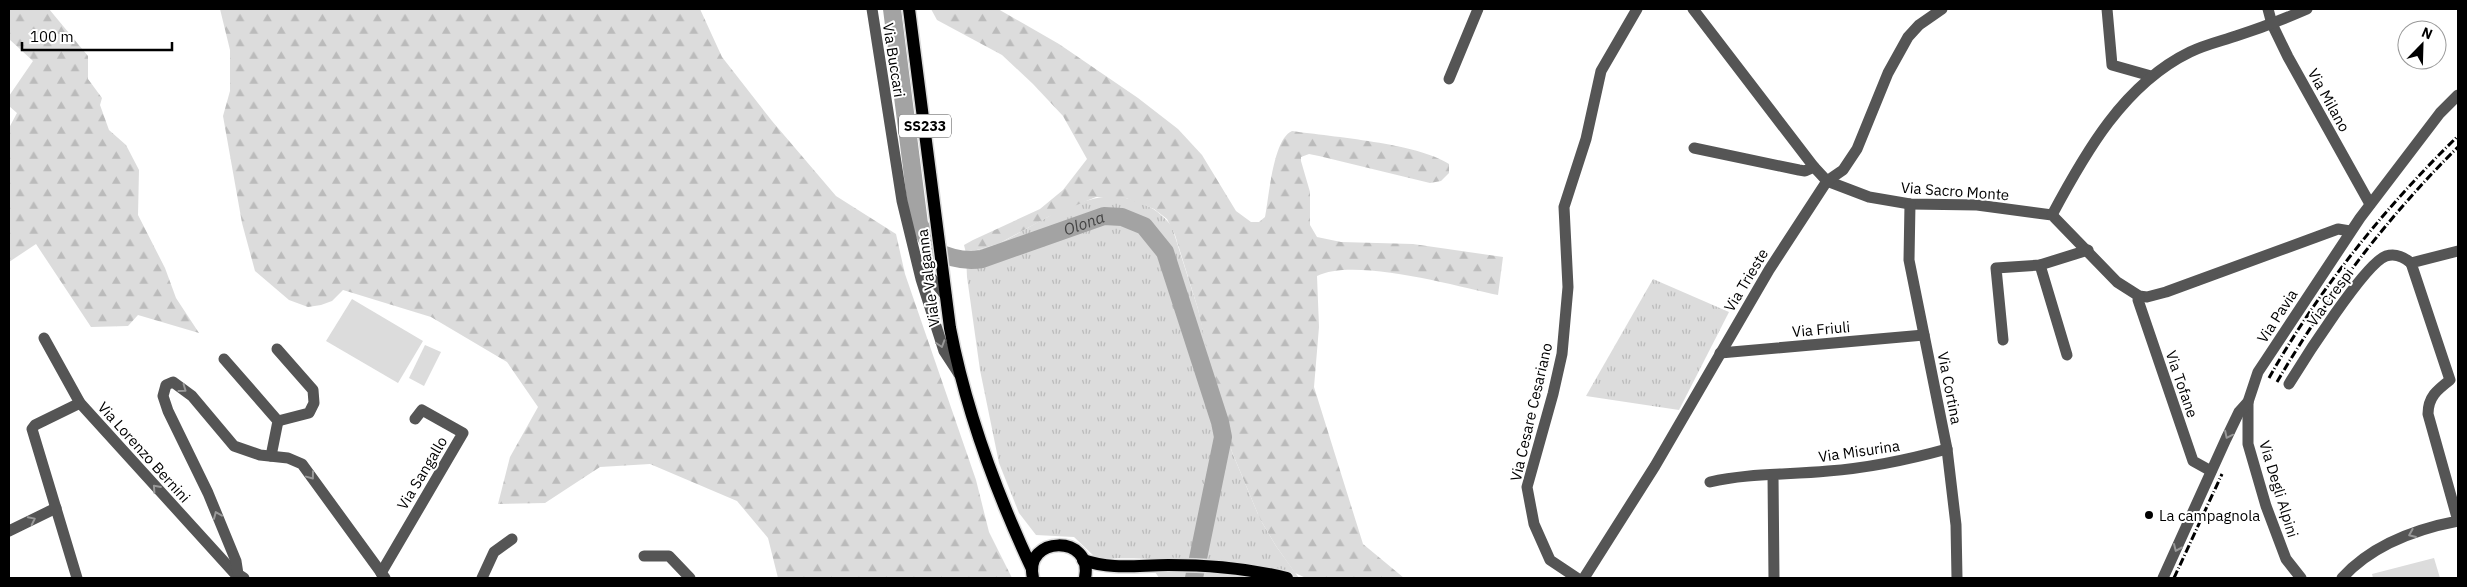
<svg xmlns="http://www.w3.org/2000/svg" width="2467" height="587" font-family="'IBM Plex Sans',sans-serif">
<defs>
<pattern id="grass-tufts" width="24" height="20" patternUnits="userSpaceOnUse" patternTransform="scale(1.25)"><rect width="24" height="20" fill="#dcdcdc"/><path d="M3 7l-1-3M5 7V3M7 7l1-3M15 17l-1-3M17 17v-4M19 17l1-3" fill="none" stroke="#bbb"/></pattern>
<pattern id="forest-firs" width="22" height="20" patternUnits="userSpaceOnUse" patternTransform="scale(1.25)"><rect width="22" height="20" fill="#dcdcdc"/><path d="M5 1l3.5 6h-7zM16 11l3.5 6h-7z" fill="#bbb"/></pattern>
</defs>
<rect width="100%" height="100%" fill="#fff"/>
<g fill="url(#grass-tufts)">
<path d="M1113,196C1136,198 1159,208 1172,227L1198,309L1232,452L1260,519L1276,546L1299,578H1159L1146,558H1096L1074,537L1036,535L1019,513L999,463L980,370L967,277L966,253C979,249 994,246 1006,240C1040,222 1074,198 1113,196Z"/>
<polygon points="1653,279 1729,312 1679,410 1586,396"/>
</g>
<g fill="url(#forest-firs)">
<polygon points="9,9 49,9 88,56 88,79 102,98 100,105 109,130 126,145 139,170 138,215 165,268 176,298 199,333 138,315 128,326 91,327 36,244 9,262 9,128 17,113 9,106 9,96 33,61 9,39"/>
<polygon points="220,9 700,9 722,57 772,121 836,196 896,234 905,274 976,480 989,532 1012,578 778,578 768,538 737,501 650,464 600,467 545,503 498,504 510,457 538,407 507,362 431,317 343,290 332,301 321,305 308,307 289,300 255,271 242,223 223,116 230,91 230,50"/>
<path d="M931,9H998L1059,44L1138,98L1178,129L1202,155L1236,211L1251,222H1259L1265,217C1269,197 1273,139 1292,131C1333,137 1417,143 1449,164V173L1441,181L1430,183L1319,156L1309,154L1301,157V161L1310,192V225L1317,237L1341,242L1413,244L1503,257L1498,295C1456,286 1354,257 1317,276L1319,327L1314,387L1363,544L1404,578H1306L1295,573L1276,546L1260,519L1232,452L1219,406L1198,309L1175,235L1167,219L1154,209L1126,198L1096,197L1048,217L998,244L966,253L964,245L973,240L1040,209L1063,190L1087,159L1063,116L1033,84L1002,55L937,20Z"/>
</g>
<g fill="#dcdcdc">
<polygon points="352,299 423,341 398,383 326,341"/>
<polygon points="425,345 441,352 424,386 409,378"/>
<polygon points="2434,558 2440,578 2373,578 2372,574"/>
</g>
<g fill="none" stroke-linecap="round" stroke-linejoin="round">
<path stroke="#a3a3a3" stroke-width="18" id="s1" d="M892,9L919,224L933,250C949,258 964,262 982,259L1104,216L1122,217L1144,226L1165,252L1220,422L1223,437L1194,578"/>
<g stroke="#dbdbdb" stroke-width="15">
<g id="major">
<path d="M909,9L950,328C966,411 996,492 1032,569"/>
<path d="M1083,560C1112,570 1138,565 1168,565C1209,565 1247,568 1287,578"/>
<path d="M1033,578C1023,535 1094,534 1085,578"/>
</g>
</g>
<g stroke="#555" stroke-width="11">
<polyline points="872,9 902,201 921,279 944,351 959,374"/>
<polyline points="1693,9 1814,167 1827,181 1869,197 1910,204 1977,205 2052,215 2117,282 2139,296 2147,297 2166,292 2338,229 2350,231"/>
<polyline points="2107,9 2112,65 2151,76"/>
<polyline points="2268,9 2272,24 2288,57 2370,204"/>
<polyline points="1449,79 1478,9"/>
<polyline points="1694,148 1799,170 1805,171 1814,167"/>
<polyline points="1910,204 1909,260 1947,449 1956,525 1957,578"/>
<path d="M2052,215C2085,153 2124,84 2190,52C2204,45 2221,41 2236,36C2261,28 2284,19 2307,9"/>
<polyline points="919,263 946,296"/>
<polyline points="2040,265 2067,355"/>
<polyline points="2139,296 2138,300 2193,461 2211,471"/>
<polyline points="44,338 80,403 238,577"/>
<polyline points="2003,340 1996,268 2040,265 2088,250"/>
<polyline points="277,349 313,390 314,403 309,413 278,421"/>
<polyline points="1720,353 1924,335"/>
<polyline points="224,359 278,421 271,456"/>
<path d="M2289,384C2303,361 2365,263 2386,256C2395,253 2404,257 2411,263"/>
<polyline points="2248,402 2248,444 2266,506 2286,559 2301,578"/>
<polyline points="1773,475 1774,578"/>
<path d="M1710,482C1748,473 1788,475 1828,471C1869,468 1907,460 1947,449"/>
<polyline points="9,531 56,508"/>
<polyline points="644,556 669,556 690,578"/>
<polyline points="381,573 463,433 422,410 415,419"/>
<polyline points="77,578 32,429 35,425 80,403"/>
<polyline points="244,578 238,574 236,561 208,493 168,411 163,396 166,385 173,382 192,396 234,446 260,455 288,458 302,464 385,578"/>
<polyline points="482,578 494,552 512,539"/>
<polyline points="1577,578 1550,560 1534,524 1527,487 1553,394 1562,354 1568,287 1564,207 1586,139 1601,71 1637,9"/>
<polyline points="1584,578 1655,466 1769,270 1827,181 1843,170 1857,149 1888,73 1908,37 1919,25 1942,9"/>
<polyline points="2163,578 2226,439 2239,412 2248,402 2258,372 2266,360 2360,218 2440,113 2458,95"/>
<path d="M2342,578C2371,546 2416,529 2458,521L2428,414C2428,397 2437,390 2450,380L2411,263L2458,251"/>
</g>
<use href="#major" stroke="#000" stroke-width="12"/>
<g stroke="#000" stroke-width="3" stroke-dasharray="8 2.5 1 2.5" stroke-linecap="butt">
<path d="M2269,378C2319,289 2385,207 2458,136"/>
<path d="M2277,382C2326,298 2388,216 2458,147"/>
<polyline points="2174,578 2222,474"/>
</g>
</g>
<defs><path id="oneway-chevron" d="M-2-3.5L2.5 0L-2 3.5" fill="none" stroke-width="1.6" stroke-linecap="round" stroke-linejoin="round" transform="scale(1.25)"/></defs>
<g stroke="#999">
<use href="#oneway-chevron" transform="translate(941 344) rotate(72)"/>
<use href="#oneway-chevron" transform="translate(183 389) rotate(36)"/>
<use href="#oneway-chevron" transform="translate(2228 435) rotate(116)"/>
<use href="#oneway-chevron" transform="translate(311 476) rotate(53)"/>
<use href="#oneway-chevron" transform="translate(156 488) rotate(-132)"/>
<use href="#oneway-chevron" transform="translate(217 515) rotate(-113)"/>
<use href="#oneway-chevron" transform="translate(32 520) rotate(-26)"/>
<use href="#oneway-chevron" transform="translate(2412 534) rotate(157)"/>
<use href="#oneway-chevron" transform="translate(2177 548) rotate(114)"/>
</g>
<circle fill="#000" stroke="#fff" stroke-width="2" cx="2149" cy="515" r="5"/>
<g text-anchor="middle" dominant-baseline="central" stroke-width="4" stroke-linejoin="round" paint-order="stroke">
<rect fill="#fff" stroke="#4c4c4c" stroke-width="1" x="899" y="114.5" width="52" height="23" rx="4"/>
<g font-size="14" font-weight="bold" fill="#000">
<text x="925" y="126">SS233</text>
</g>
<g font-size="15" fill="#000" stroke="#fff">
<text transform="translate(894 60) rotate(81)">Via Buccari</text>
<text transform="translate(2329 100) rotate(61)">Via Milano</text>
<text transform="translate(1955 191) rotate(4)">Via Sacro Monte</text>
<text transform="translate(928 278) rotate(-97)">Viale Valganna</text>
<text transform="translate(1746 280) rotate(-59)">Via Trieste</text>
<text transform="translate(2330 297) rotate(-54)">Via Crespi</text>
<text transform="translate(2277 316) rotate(-57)">Via Pavia</text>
<text transform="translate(1821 329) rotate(-5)">Via Friuli</text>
<text transform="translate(2182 384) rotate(71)">Via Tofane</text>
<text transform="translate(1950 388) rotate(79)">Via Cortina</text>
<text transform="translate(1531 412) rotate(-77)">Via Cesare Cesariano</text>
<text transform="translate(1859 451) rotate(-8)">Via Misurina</text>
<text transform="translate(144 452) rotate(48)">Via Lorenzo Bernini</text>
<text transform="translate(422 473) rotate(-59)">Via Sangallo</text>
<text transform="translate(2279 489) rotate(73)">Via Degli Alpini</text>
</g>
<g font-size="15" fill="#000" stroke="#fff" text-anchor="start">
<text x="2159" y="515">La campagnola</text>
</g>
<g font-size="16" font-style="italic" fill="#444" stroke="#fff">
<text stroke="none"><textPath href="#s1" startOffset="405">Olona</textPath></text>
</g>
</g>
<rect width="2467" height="587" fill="none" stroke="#000000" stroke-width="20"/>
<g transform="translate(2422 45) rotate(23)"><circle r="24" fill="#ffffff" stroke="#999999"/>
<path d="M0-4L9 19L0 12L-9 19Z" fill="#000000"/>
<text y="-8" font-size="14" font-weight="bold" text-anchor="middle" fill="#000000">N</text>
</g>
<path d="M22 42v8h150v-8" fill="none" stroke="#000000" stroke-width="2.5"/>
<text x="30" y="42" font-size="15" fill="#000000" stroke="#ffffff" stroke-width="4" paint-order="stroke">100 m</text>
</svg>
